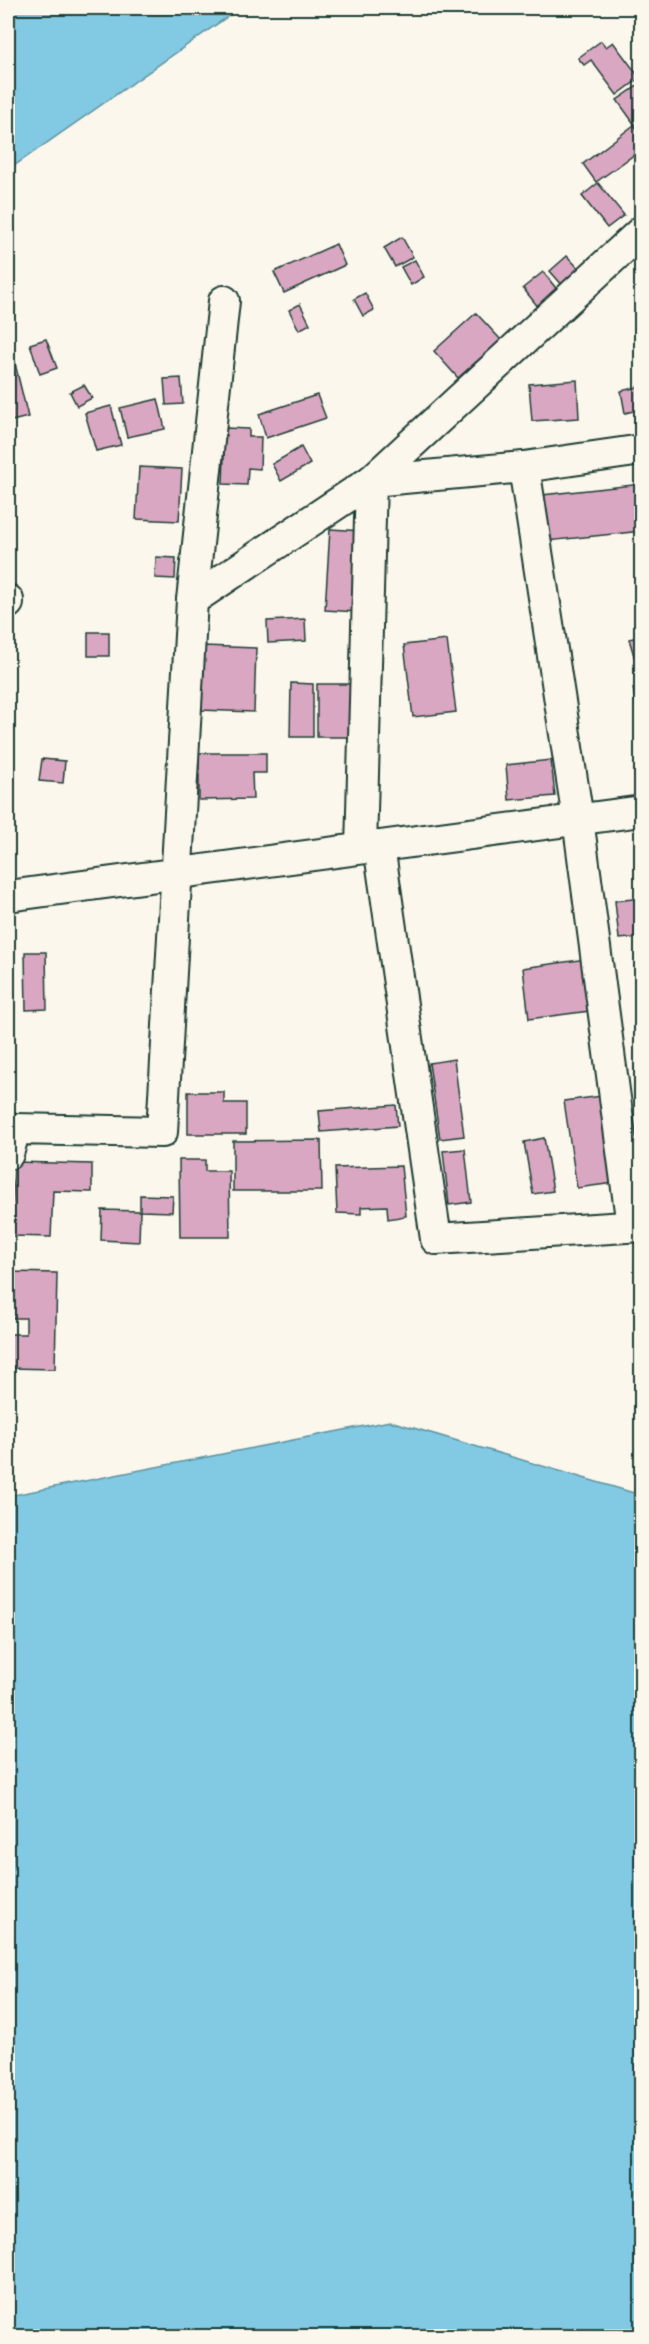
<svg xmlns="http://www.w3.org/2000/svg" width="649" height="2344" font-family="Sriracha,sans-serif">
<rect width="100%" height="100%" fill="#fbf7ec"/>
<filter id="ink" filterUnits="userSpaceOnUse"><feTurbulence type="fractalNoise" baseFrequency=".0167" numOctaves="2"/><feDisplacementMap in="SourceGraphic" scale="12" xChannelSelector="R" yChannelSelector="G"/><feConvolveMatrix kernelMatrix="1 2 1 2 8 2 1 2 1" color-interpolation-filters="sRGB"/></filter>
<g filter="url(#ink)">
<g fill="#82c9e3" stroke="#5a919d" stroke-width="1.5">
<polygon points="8,8 240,8 8,170"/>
<polygon points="390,1421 641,1495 641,2336 8,2336 8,1496"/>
</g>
<g fill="#daa7c2" stroke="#1f3d34" stroke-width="1.5" fill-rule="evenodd">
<polygon points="601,41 606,47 613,42 640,78 617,95 591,60 584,65 578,58"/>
<polygon points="642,83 642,120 635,125 617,100"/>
<polygon points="634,125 642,135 642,149 596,182 583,164"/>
<polygon points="598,183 624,215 607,228 582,196"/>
<polygon points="402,237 413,257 395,267 384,248"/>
<polygon points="336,244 345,265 284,293 274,272"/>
<polygon points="567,256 582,272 564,287 550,271"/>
<polygon points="415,260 424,277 411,285 401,267"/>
<polygon points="543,272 559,292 539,308 523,288"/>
<polygon points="365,293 374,310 363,316 354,299"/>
<polygon points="300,304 310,324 299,330 289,310"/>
<polygon points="476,313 501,340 458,378 434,351"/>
<polygon points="46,339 57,368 40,374 30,344"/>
<polygon points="11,347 28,417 8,422 8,348"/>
<polygon points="181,378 183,404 166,405 164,379"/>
<polygon points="577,380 579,418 532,421 529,384"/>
<polygon points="84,385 92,398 77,406 70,392"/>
<polygon points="642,386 642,409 625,413 621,391"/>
<polygon points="317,395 326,418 266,438 259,414"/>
<polygon points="158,399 165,429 127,437 120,408"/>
<polygon points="111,406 121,445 96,451 85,413"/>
<polygon points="225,428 249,429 249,437 261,437 260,469 248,468 247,485 223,484"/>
<polygon points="301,447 310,464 281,481 272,464"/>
<polygon points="139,467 182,469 179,521 136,519"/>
<polygon points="642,484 642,531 537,542 533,496"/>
<polygon points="330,529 363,531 357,612 325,610"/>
<polygon points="156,557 176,558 175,579 155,578"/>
<polygon points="305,619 306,641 268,643 267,621"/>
<rect x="88" y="632" width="21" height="24"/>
<polygon points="642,636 642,679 641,679 629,639"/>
<polygon points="447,640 456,712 413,717 404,645"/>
<polygon points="203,646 256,648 254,712 200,710"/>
<polygon points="291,683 313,684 313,737 290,737"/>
<polygon points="317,684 355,684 356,737 317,737"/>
<polygon points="642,687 642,722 639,723 633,688"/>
<polygon points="199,753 266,753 266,773 252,773 253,799 199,800"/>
<polygon points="42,759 65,761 63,783 39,781"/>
<polygon points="551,760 555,796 509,800 506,765"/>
<polygon points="642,898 642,937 619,939 615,901"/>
<polygon points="25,952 46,952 47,1009 26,1010"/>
<polygon points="586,959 597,1010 529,1019 523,968"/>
<polygon points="454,1059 464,1136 440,1139 429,1063"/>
<polygon points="188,1092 224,1092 224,1103 246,1103 246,1134 188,1134"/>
<polygon points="602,1096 614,1183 577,1188 564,1101"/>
<polygon points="396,1105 398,1126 321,1132 319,1111"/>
<polygon points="544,1138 553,1191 533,1194 524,1142"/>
<polygon points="321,1140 322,1191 233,1191 233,1141"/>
<polygon points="465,1149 471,1202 449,1205 443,1151"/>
<polygon points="179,1160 205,1160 205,1171 229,1171 230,1237 180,1237"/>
<polygon points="14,1162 92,1164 92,1192 53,1191 51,1237 11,1236"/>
<polygon points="401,1166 406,1216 388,1219 387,1206 361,1207 361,1214 337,1213 335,1168"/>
<polygon points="140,1195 173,1196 172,1212 140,1211"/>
<polygon points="102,1210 140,1211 139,1242 101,1240"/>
<path d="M8,1246H10L9,1272L57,1273L55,1369L8,1368ZM10,1318H26V1334H10Z"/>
</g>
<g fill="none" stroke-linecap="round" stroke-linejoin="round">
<g stroke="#1f3d34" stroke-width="34">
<g id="street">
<polyline points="524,467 578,819 632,1226"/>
<polyline points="8,600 8,603"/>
<polyline points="192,600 371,481 642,231"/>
<polyline points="379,846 436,1239 642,1226"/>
<polyline points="361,848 371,481 524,467 642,450"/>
<polyline points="8,896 642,811"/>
<polyline points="8,1154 15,1129 162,1132 192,600 224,301"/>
</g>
</g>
<use href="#street" stroke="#fbf7ec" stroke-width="30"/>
</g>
</g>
<rect width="649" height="2344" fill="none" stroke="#fbf7ec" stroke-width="30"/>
<rect x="15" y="15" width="619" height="2314" fill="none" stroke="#1f3d34" stroke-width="2" filter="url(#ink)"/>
</svg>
